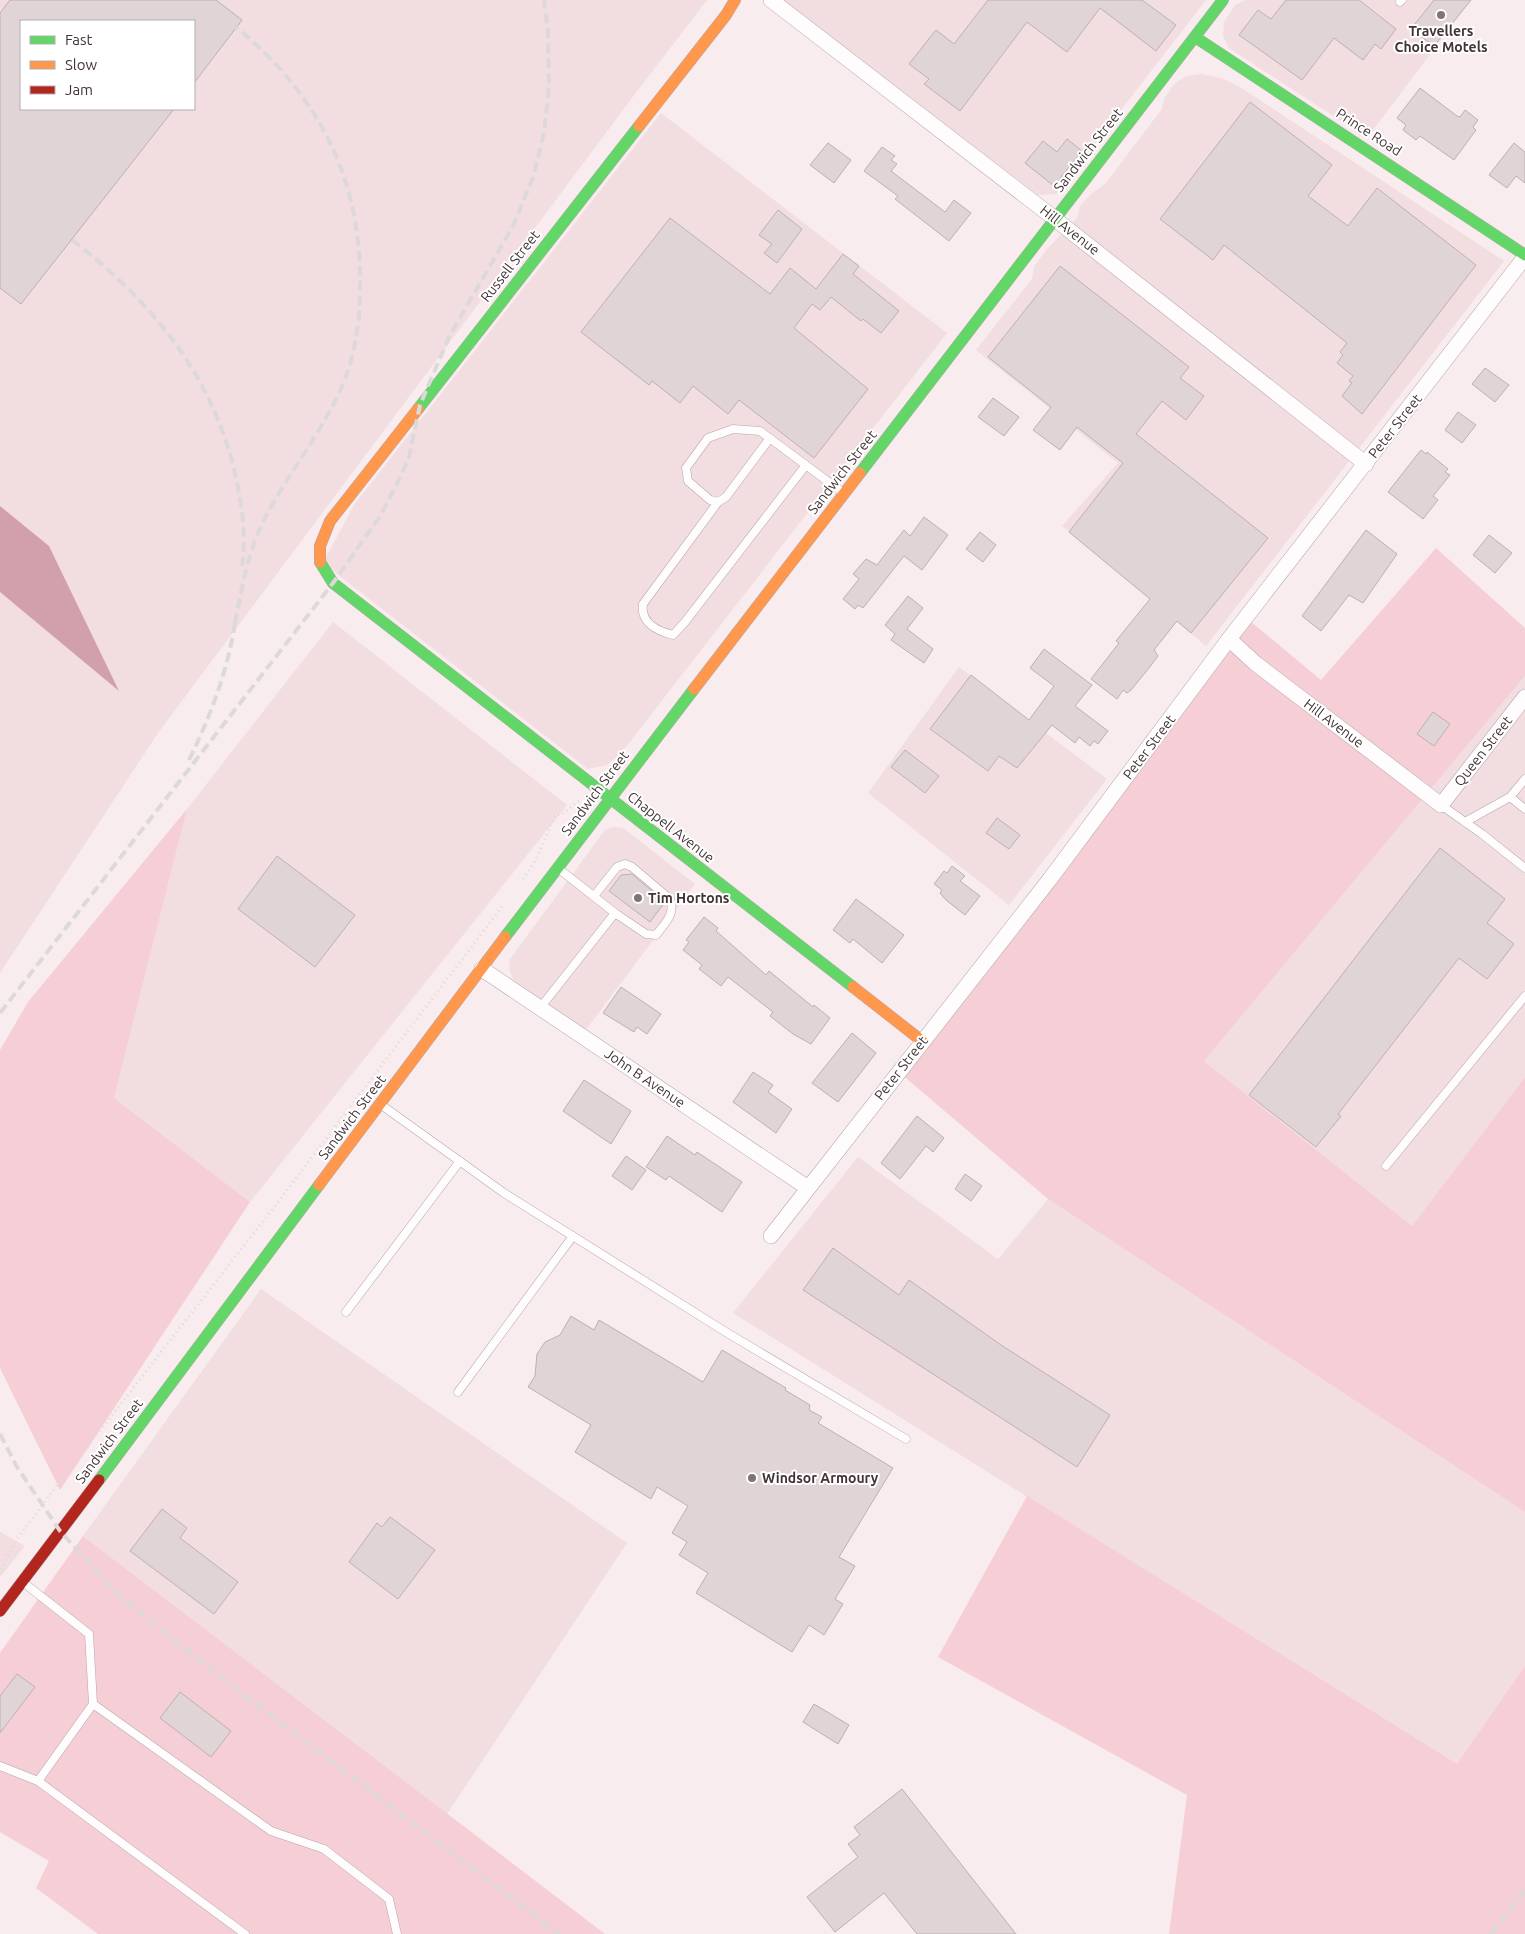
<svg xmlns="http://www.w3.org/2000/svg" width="1525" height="1934" font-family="Ubuntu,sans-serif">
<rect width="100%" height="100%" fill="#f8ecee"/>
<g fill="#f2dde0" fill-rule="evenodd">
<path d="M0,0H707L638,90L158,733L0,973V592L118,690L49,546L0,506ZM21,21H194V109H21Z"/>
<polygon points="782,0 1206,0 1056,194 1038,195"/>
<polygon points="1246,0 1471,0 1367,138 1229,48 1223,36 1224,22 1235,5"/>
<polygon points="1202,74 1224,79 1243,89 1504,261 1206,646 1062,526 1118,463 976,350 1032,279 1034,267 1047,249 1077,218 1080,206 1092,193 1105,184 1162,109 1164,99 1175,83 1187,76"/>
<polygon points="661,113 947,333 622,752 607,765 588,769 323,563 354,505"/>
<polygon points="333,622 567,805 250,1202 114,1098 187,809"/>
<polygon points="959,667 1107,779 1009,905 868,793"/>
<polygon points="1525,676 1525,1077 1412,1226 1204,1061"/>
<polygon points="613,827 623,828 695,884 585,1031 513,979 509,969 510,959 605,830"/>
<polygon points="858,1157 998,1259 1048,1199 1525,1512 1525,1666 1457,1765 733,1313"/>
<polygon points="261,1289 627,1543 447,1814 83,1536"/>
<polygon points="0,1532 25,1546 0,1577"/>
</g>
<g fill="#f5ced6">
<polygon points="1436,548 1525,628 1525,676 1204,1061 1412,1226 1525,1077 1525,1512 1048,1199 900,1073 1250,621 1321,680"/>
<polygon points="187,809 114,1098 250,1202 60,1490 0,1368 0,1050 28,1002"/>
<polygon points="1027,1496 1457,1764 1525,1666 1525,1934 1169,1934 1187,1795 938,1657"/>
<polygon points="83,1536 605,1934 98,1934 36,1888 49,1861 0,1832 0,1653"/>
</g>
<polygon fill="#d1a0ab" points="0,506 49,546 119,691 0,592"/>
<g fill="#e1d4d6" stroke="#bdb0b3">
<polygon points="10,0 216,0 242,20 194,83 194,21 21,21 21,109 174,109 21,304 0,288 0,13"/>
<polygon points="988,0 1142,0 1176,25 1156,51 1100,8 1067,52 1027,22 960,111 924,84 929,79 909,64 936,30 954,44"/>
<polygon points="1286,0 1359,0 1396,29 1381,49 1375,44 1363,60 1334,38 1302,80 1239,35 1258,10 1271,19"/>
<polygon points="1434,0 1471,0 1434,46 1411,29"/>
<polygon points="1420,88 1457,116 1460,117 1465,110 1478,120 1473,127 1476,130 1454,160 1420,136 1416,140 1403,130 1406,125 1397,118"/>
<polygon points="1250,102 1332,165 1308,196 1348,226 1377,188 1476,265 1362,414 1342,396 1352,383 1349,381 1353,376 1337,363 1343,355 1340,352 1347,343 1224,245 1213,260 1160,219"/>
<polygon points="1067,139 1082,151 1054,186 1025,163 1043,141 1057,152"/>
<polygon points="828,143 851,160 834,183 810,165"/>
<polygon points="1514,143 1525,152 1525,183 1516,176 1507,188 1489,175"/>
<polygon points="882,147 895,156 891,160 897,164 891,171 945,212 954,200 971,213 949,241 895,199 898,196 864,171"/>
<polygon points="778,210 802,229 777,263 764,253 772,244 759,235"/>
<polygon points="670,218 770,294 790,268 816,289 843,254 859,266 853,274 899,311 881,333 863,319 861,321 831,297 820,310 812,304 794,328 868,389 814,458 739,400 728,414 693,386 680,403 652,381 649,385 581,332"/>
<polygon points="1060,266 1189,367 1180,378 1204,396 1186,420 1162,401 1136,434 1268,538 1191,633 1177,621 1154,650 1158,656 1149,668 1131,690 1127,693 1123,690 1117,699 1091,679 1119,643 1116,641 1150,599 1069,532 1123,463 1077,427 1060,450 1033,430 1051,407 988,357"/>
<polygon points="1485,368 1509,385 1495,402 1472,384"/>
<polygon points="993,398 1019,417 1004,436 978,417"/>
<polygon points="1458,412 1476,425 1462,443 1445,430"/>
<polygon points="1421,450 1426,454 1427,452 1448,469 1445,472 1450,475 1433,496 1438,500 1423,519 1388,492"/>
<polygon points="924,517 948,535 922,570 904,556 863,608 858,605 855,609 843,599 859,579 853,574 866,559 877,565 904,530 910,536"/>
<polygon points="1366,530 1397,554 1363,603 1349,595 1321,631 1302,616"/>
<polygon points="980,532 996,545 983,562 966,549"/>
<polygon points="1489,535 1512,553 1495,573 1473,555"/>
<polygon points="908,596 923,608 907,629 933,649 924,663 891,640 895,634 885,625"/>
<polygon points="1044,649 1092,685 1075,706 1108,731 1098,744 1094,741 1090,746 1079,737 1075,743 1052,725 1017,768 999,756 988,771 930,729 971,675 1029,720 1054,686 1030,668"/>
<polygon points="1433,712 1450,724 1434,746 1417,734"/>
<polygon points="905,750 939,776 925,793 891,767"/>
<polygon points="997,818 1020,835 1009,849 986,833"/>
<polygon points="1440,848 1505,899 1487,923 1514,944 1487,979 1459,958 1338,1114 1341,1116 1316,1147 1249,1095"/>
<polygon points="277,856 355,915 315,967 238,909"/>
<polygon points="952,866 965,876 960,881 980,896 965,915 946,900 940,893 942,890 934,884 944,871 947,873"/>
<polygon points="632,874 665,902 650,922 609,891 621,875"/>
<polygon points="856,899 904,935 882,963 853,939 850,943 833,930"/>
<polygon points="704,917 718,928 716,931 766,975 769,971 813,1007 814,1005 830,1018 811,1044 793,1034 770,1016 773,1012 728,977 721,986 699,969 702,965 683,950 689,942 686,940"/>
<polygon points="621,987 661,1014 647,1034 637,1027 634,1032 603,1013"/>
<polygon points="852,1033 876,1053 838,1102 812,1083"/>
<polygon points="753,1072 773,1085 768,1092 792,1109 776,1133 733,1102"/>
<polygon points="584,1080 631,1111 611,1144 563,1111"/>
<polygon points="917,1116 944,1138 933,1152 926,1146 900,1179 881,1163"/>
<polygon points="667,1136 695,1155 697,1152 742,1182 722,1212 669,1176 666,1180 646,1167"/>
<polygon points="626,1156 646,1170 632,1190 612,1176"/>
<polygon points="965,1174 982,1186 971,1201 955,1189"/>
<polygon points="833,1248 899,1295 909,1280 1001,1345 1110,1415 1077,1467 803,1290"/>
<polygon points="571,1316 594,1330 599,1320 703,1382 722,1350 786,1388 785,1390 810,1405 809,1410 822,1417 818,1423 893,1468 839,1557 855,1566 835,1599 843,1604 824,1635 809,1625 792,1652 696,1593 708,1573 679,1555 687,1542 672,1533 688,1506 657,1487 651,1499 575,1452 591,1425 528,1387 535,1376 537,1354 545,1342 560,1335"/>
<polygon points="162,1509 187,1528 180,1538 238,1582 214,1614 130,1551"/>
<polygon points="390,1517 435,1550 398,1599 349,1562 377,1523 382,1527"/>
<polygon points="17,1674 35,1687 0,1733 0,1696"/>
<polygon points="180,1692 231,1731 211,1757 160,1718"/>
<polygon points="814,1704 849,1725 838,1744 803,1722"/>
<polygon points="902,1789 1016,1934 917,1934 884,1893 835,1932 807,1897 858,1857 848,1844 860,1835 854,1827"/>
</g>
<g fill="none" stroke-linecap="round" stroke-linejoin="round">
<g stroke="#b3a7aa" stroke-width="9">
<g id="lane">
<polyline points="1400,2 1402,0"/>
<polyline points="770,438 726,497 718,502 710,500 688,481 686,468 708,438 733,429 760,431 842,492"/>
<path d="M718,502L643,604C640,622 657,631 673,635L685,622L806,465"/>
<polyline points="1510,797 1525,809"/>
<polyline points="1441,805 1482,834 1525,868"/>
<polyline points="1465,822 1510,797 1525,779"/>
<path d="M594,896L617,867L625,864L632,867L670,899C676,914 665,923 656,935L646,934L615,913"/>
<polyline points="540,1008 615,913 559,869"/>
<polyline points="380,1104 504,1193 729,1334 906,1439"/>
<polyline points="1386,1166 1525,996"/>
<polyline points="346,1312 460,1161"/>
<polyline points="458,1392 573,1236"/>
<polyline points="24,1583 89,1634 93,1704"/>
<polyline points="0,1766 38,1781 245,1934"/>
<polyline points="38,1781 93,1704 271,1831 324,1849 389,1899 397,1934"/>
</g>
</g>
<g stroke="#b3a7aa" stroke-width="16">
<g id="street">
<polyline points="771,0 1041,208 1366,464"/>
<polyline points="1229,639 1255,663 1441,805 1525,697"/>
<polyline points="482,969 808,1188"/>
<polyline points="771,1236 1050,879 1229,639 1525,257"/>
</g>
</g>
<g stroke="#b3a7aa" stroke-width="12">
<g id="fast">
<polyline points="1195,37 1525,255"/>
<polyline points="418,409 639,126"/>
<polyline points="860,473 1223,0"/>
<polyline points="320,562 333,583 853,987"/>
<polyline points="505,937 694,689"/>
<polyline points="99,1480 319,1185"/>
</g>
</g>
<g stroke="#b3a7aa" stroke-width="12">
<g id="slow">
<polyline points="639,126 726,15 735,0"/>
<polyline points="320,562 320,546 330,521 418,409"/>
<polyline points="694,689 860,473"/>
<polyline points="853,987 922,1041"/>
<polyline points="319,1185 505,937"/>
</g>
</g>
<g stroke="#b3a7aa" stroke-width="12">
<polyline id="jam" points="0,1611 99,1480"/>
</g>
<g stroke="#ddd9da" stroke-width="3" stroke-dasharray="1 4" stroke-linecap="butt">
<polyline points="523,879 535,861 556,814 561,815 581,799"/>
<polyline points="0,1574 14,1543 52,1492 278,1202 504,904"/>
</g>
<use href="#lane" stroke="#fefcfc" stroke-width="8"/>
<use href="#street" stroke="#fefcfc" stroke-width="15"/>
<use href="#fast" stroke="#63d668" stroke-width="11"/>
<use href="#slow" stroke="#ff974d" stroke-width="11"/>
<use href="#jam" stroke="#b3261e" stroke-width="11"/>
<g stroke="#ddd9da" stroke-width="4" stroke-dasharray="10 5" stroke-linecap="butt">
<path d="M72,240C153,302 217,381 237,483C243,512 246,537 242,566"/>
<path d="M235,623C242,588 248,550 265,518C288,474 319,436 340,391C355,358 360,322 360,287C362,179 319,96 236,27"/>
<path d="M189,760C212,713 229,667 236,616"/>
<polyline points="0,1013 333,583 379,518 400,478 409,457 420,405 449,337 514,224 533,177 544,133 549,88 548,31 544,0"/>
<polyline points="0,1434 17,1467 60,1531 109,1585 140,1613 244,1695 559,1934"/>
<polyline points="1491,1934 1525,1889"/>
</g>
</g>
<g fill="#827476" stroke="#fff" stroke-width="2">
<circle cx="1441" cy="15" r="5"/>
<circle cx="638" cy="898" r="5"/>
<circle cx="752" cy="1478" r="5"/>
</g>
<g text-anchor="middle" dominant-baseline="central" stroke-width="4" stroke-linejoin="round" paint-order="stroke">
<g font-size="14" font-weight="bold" fill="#423336" stroke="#fff" text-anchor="start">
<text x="1441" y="31" text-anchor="middle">Travellers<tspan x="1441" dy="16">Choice Motels</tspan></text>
<text x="648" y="898">Tim Hortons</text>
<text x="762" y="1478">Windsor Armoury</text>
</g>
<g font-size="14" fill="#423336" stroke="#fff">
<text transform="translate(1369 132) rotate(33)">Prince Road</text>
<text transform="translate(1088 150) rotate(-52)">Sandwich Street</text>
<text transform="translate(1070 230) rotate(38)">Hill Avenue</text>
<text transform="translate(510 266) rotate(-52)">Russell Street</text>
<text transform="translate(1395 426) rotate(-52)">Peter Street</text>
<text transform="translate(842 472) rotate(-52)">Sandwich Street</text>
<text transform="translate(1334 723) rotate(37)">Hill Avenue</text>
<text transform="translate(1149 747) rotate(-53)">Peter Street</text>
<text transform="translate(1483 751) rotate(-52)">Queen Street</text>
<text transform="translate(595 793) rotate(-53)">Sandwich Street</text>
<text transform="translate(671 827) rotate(38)">Chappell Avenue</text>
<text transform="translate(901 1068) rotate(-52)">Peter Street</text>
<text transform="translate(645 1078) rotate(34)">John B Avenue</text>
<text transform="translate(352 1117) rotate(-53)">Sandwich Street</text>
<text transform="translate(109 1441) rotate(-53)">Sandwich Street</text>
</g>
</g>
<rect x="20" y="20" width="175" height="90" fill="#ffffff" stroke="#b3adaf"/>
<rect x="30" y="36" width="25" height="8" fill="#63d668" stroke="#b3adaf"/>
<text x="65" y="45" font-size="15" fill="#423336">Fast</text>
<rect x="30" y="61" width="25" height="8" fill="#ff974d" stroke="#b3adaf"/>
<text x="65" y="70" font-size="15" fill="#423336">Slow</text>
<rect x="30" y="86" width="25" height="8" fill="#b3261e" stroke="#b3adaf"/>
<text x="65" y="95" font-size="15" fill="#423336">Jam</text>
</svg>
